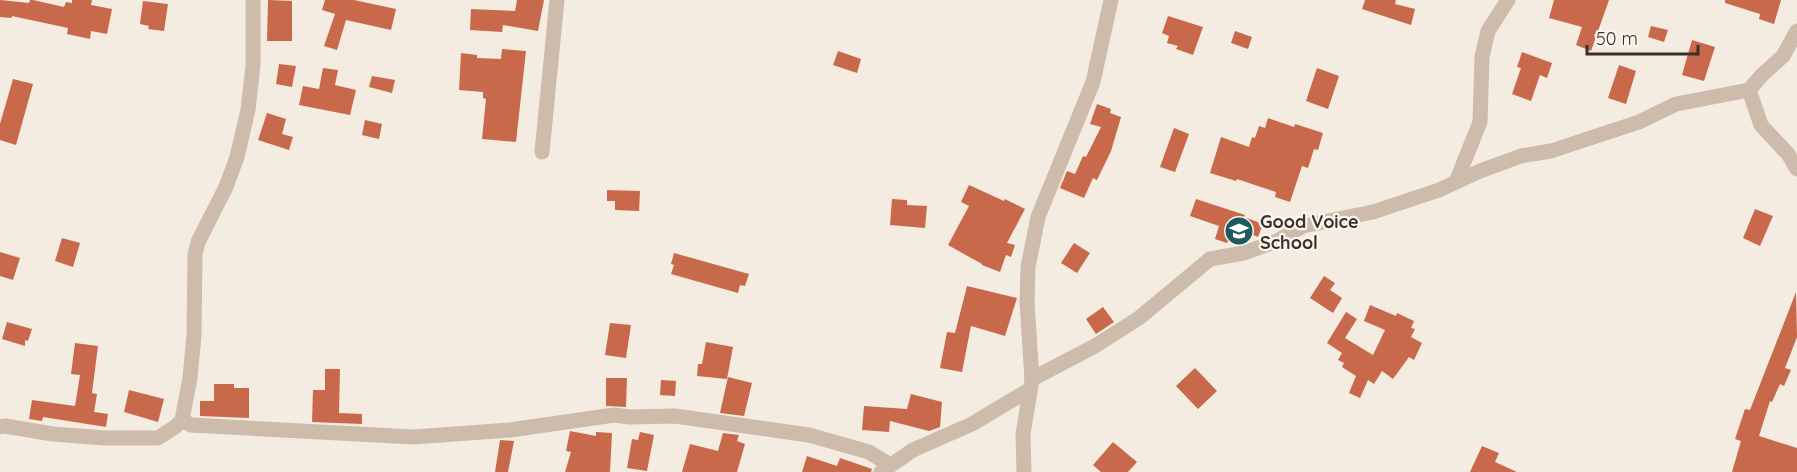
<svg xmlns="http://www.w3.org/2000/svg" width="1797" height="472" font-family="Quicksand,sans-serif">
<rect width="100%" height="100%" fill="#f4ebe1"/>
<g fill="#c8694b">
<polygon points="0,0 29,3 30,0 33,0 64,7 66,2 72,3 72,0 92,0 91,5 112,9 107,34 91,31 90,39 67,34 68,28 12,16 12,18 0,17"/>
<polygon points="268,0 292,1 292,41 267,41"/>
<polygon points="325,0 354,0 396,9 391,30 346,20 337,50 324,46 335,14 322,10"/>
<polygon points="517,0 544,0 538,31 503,25 502,32 470,30 471,9 515,11"/>
<polygon points="1365,0 1396,0 1395,4 1415,9 1411,25 1362,9"/>
<polygon points="1554,0 1609,0 1591,51 1576,45 1582,27 1549,18"/>
<polygon points="1725,0 1781,0 1774,24 1759,19 1760,14 1725,3"/>
<polygon points="143,1 168,4 164,31 148,29 149,26 140,24"/>
<polygon points="1168,16 1203,27 1193,55 1176,49 1178,46 1167,43 1169,36 1162,33"/>
<polygon points="1651,26 1668,30 1664,42 1648,37"/>
<polygon points="1235,31 1252,37 1248,49 1231,43"/>
<polygon points="1692,40 1715,47 1704,81 1682,75"/>
<polygon points="502,49 526,51 516,142 482,139 486,99 483,98 483,92 459,90 461,53 477,55 477,58 501,59"/>
<polygon points="838,51 861,59 857,73 833,65"/>
<polygon points="1522,52 1552,63 1547,78 1540,75 1531,101 1512,94 1521,68 1517,67"/>
<polygon points="279,64 296,66 292,87 276,84"/>
<polygon points="1619,65 1636,71 1626,104 1608,98"/>
<polygon points="323,68 338,70 335,85 356,90 350,115 299,105 303,86 319,89"/>
<polygon points="1317,68 1339,76 1328,109 1306,101"/>
<polygon points="372,76 395,80 392,93 369,87"/>
<polygon points="13,79 33,84 16,145 0,140 0,124"/>
<polygon points="1097,104 1111,109 1110,113 1121,117 1111,151 1097,180 1093,178 1084,198 1060,188 1067,171 1075,174 1083,156 1086,157 1101,127 1090,124"/>
<polygon points="267,113 286,119 282,134 293,137 289,150 258,140"/>
<polygon points="1268,118 1294,127 1295,124 1323,133 1318,150 1314,149 1308,168 1302,166 1290,202 1275,197 1276,192 1237,179 1236,181 1210,173 1221,137 1249,147 1252,137 1255,138 1259,126 1265,128"/>
<polygon points="365,120 382,124 379,139 362,135"/>
<polygon points="1174,128 1189,134 1175,172 1160,167"/>
<polygon points="969,185 1004,201 1005,199 1025,209 1007,243 1015,245 1011,257 1006,255 1000,272 982,265 982,264 948,245 969,206 961,202"/>
<polygon points="607,190 640,191 639,211 615,210 615,201 607,201"/>
<polygon points="892,199 907,200 907,205 927,206 925,228 890,225"/>
<polygon points="1196,199 1245,215 1244,217 1263,224 1258,237 1237,229 1234,239 1230,238 1227,243 1215,239 1219,226 1190,216"/>
<polygon points="1755,209 1773,216 1760,246 1743,238"/>
<polygon points="62,238 80,243 73,267 55,261"/>
<polygon points="1074,243 1090,253 1077,273 1061,263"/>
<polygon points="0,252 20,258 13,280 0,276"/>
<polygon points="674,253 749,274 745,286 740,285 738,293 671,274 674,265 671,264"/>
<polygon points="1324,276 1335,283 1330,290 1342,298 1333,313 1310,298"/>
<polygon points="967,286 1017,298 1005,336 971,326 962,372 940,368 947,332 955,333"/>
<polygon points="1796,292 1797,337 1785,368 1791,370 1784,386 1780,384 1772,402 1770,401 1759,436 1797,448 1797,472 1732,472 1741,441 1735,439 1745,409 1750,410"/>
<polygon points="1370,305 1396,316 1397,313 1414,321 1411,328 1415,329 1411,337 1422,343 1414,360 1409,357 1393,379 1382,371 1374,384 1368,380 1360,398 1349,393 1356,376 1342,367 1344,363 1338,360 1342,353 1327,343 1346,312 1357,319 1345,338 1373,355 1385,330 1364,321"/>
<polygon points="1103,307 1114,322 1096,334 1086,319"/>
<polygon points="7,322 32,329 28,341 25,340 25,346 2,339"/>
<polygon points="610,323 631,325 626,358 605,355"/>
<polygon points="706,342 733,347 727,379 697,376 698,364 702,364"/>
<polygon points="75,343 98,346 92,393 97,394 94,412 108,414 106,427 43,417 42,421 29,419 32,400 75,406 80,375 71,374"/>
<polygon points="1195,368 1217,391 1198,409 1176,386"/>
<polygon points="325,369 340,369 339,413 362,414 362,424 312,422 313,390 325,390"/>
<polygon points="728,377 752,383 744,416 720,413"/>
<polygon points="606,378 627,378 626,407 606,406"/>
<polygon points="661,380 676,381 675,396 660,395"/>
<polygon points="214,384 234,384 234,388 249,388 249,418 200,416 200,401 214,401"/>
<polygon points="129,390 164,399 158,422 124,412"/>
<polygon points="911,394 942,402 940,427 929,431 890,421 889,432 862,430 864,406 907,409"/>
<polygon points="570,431 596,436 596,432 612,433 610,472 565,472 571,452 566,451"/>
<polygon points="640,432 654,435 647,471 627,468 632,439 638,440"/>
<polygon points="723,433 739,435 737,441 745,444 737,472 682,472 690,444 718,451"/>
<polygon points="500,440 514,441 508,472 495,472"/>
<polygon points="1113,442 1137,462 1128,472 1101,472 1093,465"/>
<polygon points="1482,446 1499,453 1495,462 1517,472 1470,472"/>
<polygon points="807,456 837,466 840,458 872,469 871,472 802,472"/>
</g>
<g fill="none" stroke-linecap="round" stroke-linejoin="round">
<g stroke="#cdbbac" stroke-width="15">
<polyline points="1749,90 1761,125 1788,154 1797,169"/>
<polyline points="542,152 557,0"/>
<polyline points="1456,182 1480,122 1482,57 1488,31 1508,0"/>
<polyline points="1032,379 1095,346 1139,318 1210,259 1244,253 1277,241 1303,226 1373,212 1439,190 1480,171 1521,156 1551,151 1639,122 1676,104 1749,90 1762,75 1783,56 1797,31"/>
<polyline points="182,420 191,425 414,437 510,430 614,415 629,417 675,416 809,435 869,452 890,465"/>
<polyline points="0,427 5,426 53,434 105,438 158,438 175,427 182,420 190,378 194,335 195,254 198,242 226,187 237,157 248,110 253,66 253,0"/>
<polyline points="881,472 913,450 972,424 1029,390"/>
<polyline points="1024,472 1023,434 1032,379 1027,303 1028,267 1038,217 1093,82 1111,0"/>
</g>
</g>
<defs>
<g id="school-disc" transform="scale(1.5)"><circle r="9.5" fill="#1f5a5e" stroke="#fbf5ee"/><path d="M0-5L7-2L0 1L-7-2ZM-4 1L0 2.5L4 1V4Q0 6-4 4Z" fill="#fff"/></g>
</defs>
<g fill-rule="evenodd">
<use href="#school-disc" x="1239" y="231"/>
</g>
<g text-anchor="middle" dominant-baseline="central" stroke-width="4.5" stroke-linejoin="round" paint-order="stroke">
<g font-size="18" font-weight="bold" fill="#3b302b" stroke="#fbf5ee" text-anchor="start">
<text x="1260" y="221">Good Voice<tspan x="1260" dy="21">School</tspan></text>
</g>
</g>
<path d="M1587 45v9h111v-9" fill="none" stroke="#3b302b" stroke-width="3"/>
<text x="1596" y="45" font-size="18" fill="#3b302b" stroke="#fbf5ee" stroke-width="4.5" paint-order="stroke">50 m</text>
</svg>
